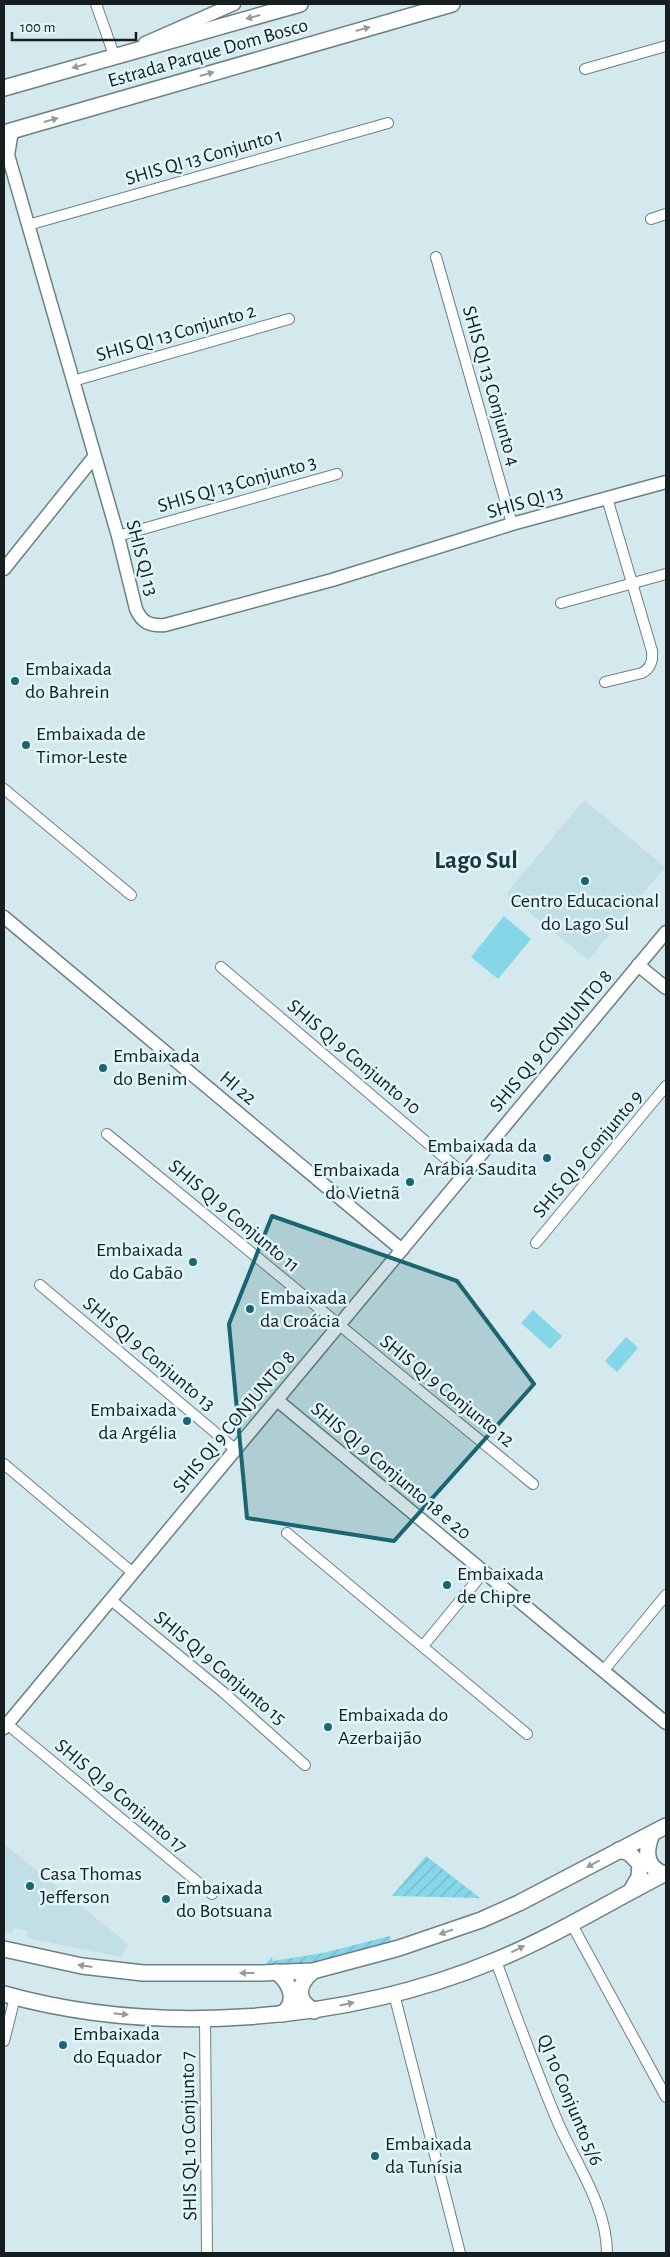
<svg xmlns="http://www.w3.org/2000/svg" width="670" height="2257" font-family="'Alegreya Sans',sans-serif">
<defs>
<pattern id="garden-furrows" width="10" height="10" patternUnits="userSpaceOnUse" patternTransform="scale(1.25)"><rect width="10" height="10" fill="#85d6e8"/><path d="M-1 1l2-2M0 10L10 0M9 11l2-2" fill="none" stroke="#72b7c7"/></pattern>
</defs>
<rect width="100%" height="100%" fill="#d4e9ed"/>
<g fill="#c2dfe6">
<polygon points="584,800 665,867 588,960 506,894"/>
<polygon points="4,1844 128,1944 121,1957 27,1938 28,1931 14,1928 13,1934 4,1931"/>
</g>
<g fill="url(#garden-furrows)">
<polygon points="426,1856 480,1898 392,1896"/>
<polygon points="390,1936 392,1946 327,1960 268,1967 267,1962 272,1957 273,1961 323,1953"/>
</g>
<g fill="#85d6e8">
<polygon points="504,916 531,939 498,979 471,957"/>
<polygon points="533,1310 562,1336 550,1349 521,1323"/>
<polygon points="626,1337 638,1348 617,1372 605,1361"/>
</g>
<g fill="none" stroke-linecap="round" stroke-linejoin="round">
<g stroke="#6d8084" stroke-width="12">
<g id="minor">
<polyline points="96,4 114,55"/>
<polyline points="585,69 666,46"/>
<polyline points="651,219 666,214"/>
<polyline points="28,225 388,123"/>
<polyline points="436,257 512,524"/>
<polyline points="73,381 289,319"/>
<polyline points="118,536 337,474"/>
<polyline points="561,603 666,574"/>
<path d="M605,682L642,673C651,668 653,661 652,651L607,498"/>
<polyline points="4,789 131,895"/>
<polyline points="221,967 465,1175"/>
<polyline points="107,1134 533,1484"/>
<polyline points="536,1243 666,1086"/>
<polyline points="40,1285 236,1450"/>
<polyline points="4,1464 133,1573"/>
<polyline points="287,1533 527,1734"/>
<polyline points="111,1600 223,1692 305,1765"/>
<polyline points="423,1646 483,1573"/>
<polyline points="604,1670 666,1595"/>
<polyline points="7,1724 212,1894"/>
<polyline points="571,1923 666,2097"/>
<path d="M496,1961C516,2016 536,2071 559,2125C577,2165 607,2208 607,2253"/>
<polyline points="394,1994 460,2253"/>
<polyline points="205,2018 207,2253"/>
<polyline points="4,2041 15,1997"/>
</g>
</g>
<g stroke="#6d8084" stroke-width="15">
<g id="tertiary">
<polyline points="145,43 234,4"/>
<path d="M12,131L8,155L118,536L136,609C142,623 150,626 165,625L332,580L512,524L666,482"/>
<polyline points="4,569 94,457"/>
<polyline points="4,917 402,1250"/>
<polyline points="638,965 666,988"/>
<polyline points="277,1400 666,1723"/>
<polyline points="4,1728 666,932"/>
</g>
</g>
<g stroke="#6d8084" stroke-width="18">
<g id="primary">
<polyline points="4,88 300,4"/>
<polyline points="4,133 452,4"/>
<path d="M652,1834C645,1851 645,1867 664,1874"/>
<polyline points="619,1850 629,1853 640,1864 639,1877 631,1891"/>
<polyline points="4,1949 82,1966 143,1973 261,1973 313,1971 399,1948 481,1920 519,1903 666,1826"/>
<path d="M313,1971C298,1984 294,1999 314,2011"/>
<path d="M276,1972C290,1982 299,2002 282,2014"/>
<path d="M4,1994C157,2037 347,2022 494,1961C553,1937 609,1902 666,1873"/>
</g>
</g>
<use href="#minor" stroke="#fff" stroke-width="10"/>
<use href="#tertiary" stroke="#fff" stroke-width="12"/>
<use href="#primary" stroke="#fff" stroke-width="15"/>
</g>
<defs><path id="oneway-solid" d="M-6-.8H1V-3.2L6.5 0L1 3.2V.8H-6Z" transform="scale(1.25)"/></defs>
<g fill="#979a9b">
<use href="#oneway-solid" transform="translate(253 17) rotate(165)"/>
<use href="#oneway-solid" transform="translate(363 29) rotate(-16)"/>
<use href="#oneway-solid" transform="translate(79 66) rotate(164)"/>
<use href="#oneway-solid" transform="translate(207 74) rotate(-16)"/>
<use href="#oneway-solid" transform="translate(51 120) rotate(-16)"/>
<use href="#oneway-solid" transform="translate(593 1864) rotate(152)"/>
<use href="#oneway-solid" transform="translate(446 1932) rotate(161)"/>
<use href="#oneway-solid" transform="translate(518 1949) rotate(-27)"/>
<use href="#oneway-solid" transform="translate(85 1966) rotate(-172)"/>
<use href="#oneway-solid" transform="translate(247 1973) rotate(180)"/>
<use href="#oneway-solid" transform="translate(347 2004) rotate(-12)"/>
<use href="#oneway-solid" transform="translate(121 2014) rotate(6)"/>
</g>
<path fill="#1b6472" fill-opacity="0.2" stroke="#1b6472" stroke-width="4" stroke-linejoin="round" d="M272,1216L457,1281L534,1384L394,1541L247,1518L229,1324Z"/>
<g fill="#1b6472" stroke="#e1f6fb" stroke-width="2">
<circle cx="15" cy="681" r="5"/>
<circle cx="26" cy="745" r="5"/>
<circle cx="585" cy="881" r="5"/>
<circle cx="103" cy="1068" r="5"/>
<circle cx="547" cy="1158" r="5"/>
<circle cx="410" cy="1182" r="5"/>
<circle cx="193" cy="1262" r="5"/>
<circle cx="250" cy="1309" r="5"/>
<circle cx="187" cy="1421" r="5"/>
<circle cx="447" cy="1585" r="5"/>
<circle cx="328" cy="1727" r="5"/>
<circle cx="30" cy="1886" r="5"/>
<circle cx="166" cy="1899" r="5"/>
<circle cx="63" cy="2045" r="5"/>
<circle cx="375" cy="2156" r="5"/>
</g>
<g text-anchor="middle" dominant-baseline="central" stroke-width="5" stroke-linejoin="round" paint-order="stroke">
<g font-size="20" fill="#171e20" stroke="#e1f6fb">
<text transform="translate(208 53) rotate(-16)">Estrada Parque Dom Bosco</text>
<text transform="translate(204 157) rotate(-16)">SHIS QI 13 Conjunto 1</text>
<text transform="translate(176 333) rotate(-16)">SHIS QI 13 Conjunto 2</text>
<text transform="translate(491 386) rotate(74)">SHIS QI 13 Conjunto 4</text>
<text transform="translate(237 484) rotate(-16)">SHIS QI 13 Conjunto 3</text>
<text transform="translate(525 502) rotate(-16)">SHIS QI 13</text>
<text transform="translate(142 558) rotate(75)">SHIS QI 13</text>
<text transform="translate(551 1041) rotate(-50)">SHIS QI 9 CONJUNTO 8</text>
<text transform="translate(354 1057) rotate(40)">SHIS QI 9 Conjunto 10</text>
<text transform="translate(238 1088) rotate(40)">HI 22</text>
<text transform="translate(588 1154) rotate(-50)">SHIS QI 9 Conjunto 9</text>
<text transform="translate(234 1216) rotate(40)">SHIS QI 9 Conjunto 11</text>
<text transform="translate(149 1354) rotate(40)">SHIS QI 9 Conjunto 13</text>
<text transform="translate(447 1391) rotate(39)">SHIS QI 9 Conjunto 12</text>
<text transform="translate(234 1422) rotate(-50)">SHIS QI 9 CONJUNTO 8</text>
<text transform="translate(391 1471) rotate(40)">SHIS QI 9 Conjunto 18 e 20</text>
<text transform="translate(220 1668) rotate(40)">SHIS QI 9 Conjunto 15</text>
<text transform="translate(121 1796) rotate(40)">SHIS QI 9 Conjunto 17</text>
<text transform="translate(570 2100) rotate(67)">QI 10 Conjunto 5/6</text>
<text transform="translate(189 2136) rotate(-91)">SHIS QL 10 Conjunto 7</text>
</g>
<g font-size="20" fill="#171e20" stroke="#e1f6fb" text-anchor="start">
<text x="25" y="669">Embaixada<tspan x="25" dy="23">do Bahrein</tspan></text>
<text x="36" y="734">Embaixada de<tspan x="36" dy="23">Timor-Leste</tspan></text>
<text x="585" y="901" text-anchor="middle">Centro Educacional<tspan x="585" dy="23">do Lago Sul</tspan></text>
<text x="113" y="1056">Embaixada<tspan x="113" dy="23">do Benim</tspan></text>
<text x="537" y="1146" text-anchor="end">Embaixada da<tspan x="537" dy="23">Arábia Saudita</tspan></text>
<text x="400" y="1170" text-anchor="end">Embaixada<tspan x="400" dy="23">do Vietnã</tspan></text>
<text x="183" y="1250" text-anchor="end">Embaixada<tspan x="183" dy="23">do Gabão</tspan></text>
<text x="260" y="1298">Embaixada<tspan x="260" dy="23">da Croácia</tspan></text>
<text x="177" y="1410" text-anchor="end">Embaixada<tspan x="177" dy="23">da Argélia</tspan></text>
<text x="457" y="1574">Embaixada<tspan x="457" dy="23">de Chipre</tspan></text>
<text x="338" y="1715">Embaixada do<tspan x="338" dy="23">Azerbaijão</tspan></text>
<text x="40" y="1874">Casa Thomas<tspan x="40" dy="23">Jefferson</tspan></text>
<text x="176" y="1888">Embaixada<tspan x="176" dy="23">do Botsuana</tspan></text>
<text x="73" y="2034">Embaixada<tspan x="73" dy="23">do Equador</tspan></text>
<text x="385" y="2144">Embaixada<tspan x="385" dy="23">da Tunísia</tspan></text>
</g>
<g font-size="25" font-weight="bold" fill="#18393f" stroke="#e1f6fb">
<text x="476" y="860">Lago Sul</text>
</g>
</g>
<rect width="670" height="2257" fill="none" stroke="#171e20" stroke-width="10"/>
<path d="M12 32v8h124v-8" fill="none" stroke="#171e20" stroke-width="2.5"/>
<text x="20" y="32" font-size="15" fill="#171e20" stroke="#e1f6fb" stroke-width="4" paint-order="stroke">100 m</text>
</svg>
